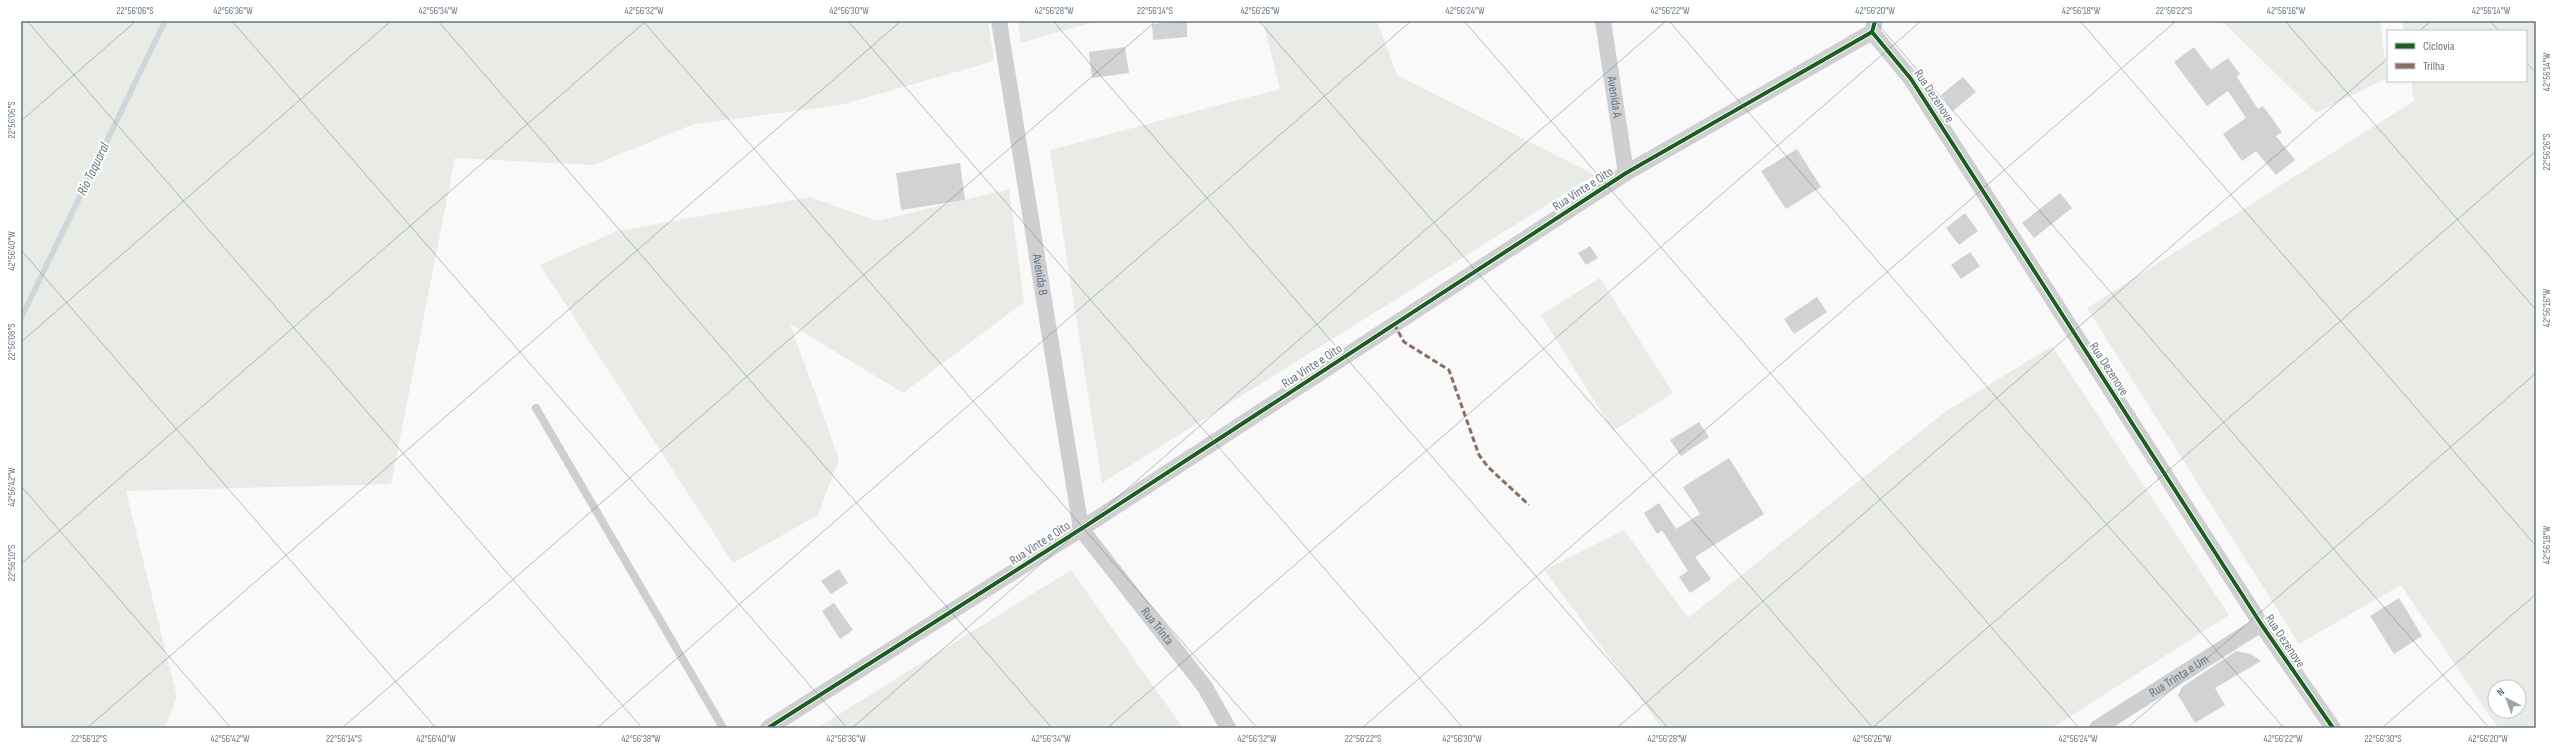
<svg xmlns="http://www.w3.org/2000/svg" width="2557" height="749" font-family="'Sofia Sans Condensed',sans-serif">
<rect width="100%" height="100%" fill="#f9f9f9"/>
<g fill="#e8ebe6" fill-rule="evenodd">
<polygon points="21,21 988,21 994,61 840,105 694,124 593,165 455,158 391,484 126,491 177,697 165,728 21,728"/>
<polygon points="1018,21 1097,21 1021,43"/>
<polygon points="1263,21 1377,21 1397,75 1595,175 1102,483 1050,150 1280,89"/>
<polygon points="2222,21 2380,21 2387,78 2316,113"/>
<path d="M2402,21H2536V728H2498L2401,585L2299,644L2087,308L2414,101L2411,81H2526V31H2404ZM2495,687H2519V711H2495Z"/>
<polygon points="1009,189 1024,302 903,393 790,324 839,459 818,515 733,563 540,265 617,231 810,197 877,221"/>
<polygon points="1600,278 1673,393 1613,431 1541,315"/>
<polygon points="2052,346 2229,615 2052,728 1662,728 1544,570 1624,530 1688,618 1945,412"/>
<polygon points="1071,570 1183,728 817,728"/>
</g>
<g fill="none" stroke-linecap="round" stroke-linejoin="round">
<polyline stroke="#ced6d9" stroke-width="5.5" points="21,318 165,21"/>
</g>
<g fill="#d0d2d3">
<polygon points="1187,21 1187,37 1153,40 1152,24"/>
<polygon points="1125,47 1129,73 1092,78 1089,52"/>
<polygon points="2194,47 2211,70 2228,58 2240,74 2237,77 2258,109 2263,106 2282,132 2276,136 2295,160 2276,175 2256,151 2242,161 2223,134 2246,118 2228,91 2207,106 2174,62"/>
<polygon points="1963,77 1976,92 1953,111 1941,95"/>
<polygon points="1797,149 1821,187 1786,209 1761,171"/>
<polygon points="960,163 965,200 901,210 896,173"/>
<polygon points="2060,193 2072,208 2034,238 2022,223"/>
<polygon points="1965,213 1978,231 1959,245 1946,228"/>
<polygon points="1590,246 1598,258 1586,265 1578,253"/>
<polygon points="1970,252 1980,266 1961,279 1951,265"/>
<polygon points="1817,297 1827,312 1794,334 1784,319"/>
<polygon points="1699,422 1709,437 1681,456 1670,440"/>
<polygon points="1729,458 1764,514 1695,557 1711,579 1690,593 1679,577 1688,571 1662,530 1669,526 1657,534 1644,513 1659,503 1676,529 1700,514 1683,487"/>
<polygon points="839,569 848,583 831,594 821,581"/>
<polygon points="2399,598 2422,636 2394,654 2370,616"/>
<polygon points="834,603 853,630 840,639 822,611"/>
<polygon points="2236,651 2251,654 2261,661 2215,688 2225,705 2195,723 2178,695 2182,687"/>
</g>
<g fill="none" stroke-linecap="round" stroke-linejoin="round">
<polyline stroke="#cecfd0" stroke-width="8" points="536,408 723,728"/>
<g stroke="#cecfd0" stroke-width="16">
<path id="s1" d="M999,21L1081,529L1205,687L1228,728"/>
<path id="s2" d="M1603,21L1626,173"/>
<polyline points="1875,21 1872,32 1911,79 2261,624 2333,728"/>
<polyline points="768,728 1081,529 1626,173 1872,32"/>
<path id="s3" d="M2097,728L2261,624"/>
</g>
<polyline stroke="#8d6e63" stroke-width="3" stroke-dasharray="6 3" stroke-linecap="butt" points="1394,324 1404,342 1449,370 1479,455 1488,467 1529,505"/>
<g stroke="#fff" stroke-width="6">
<g id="cycleway">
<polyline points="1875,21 1872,32 1911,79 2261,624 2333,728"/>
<polyline points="768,728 1081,529 1626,173 1872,32"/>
</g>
</g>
<use href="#cycleway" stroke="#1b5e20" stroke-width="4"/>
</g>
<path fill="none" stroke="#657683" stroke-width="1" stroke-opacity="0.45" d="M27,21L642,728M232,21L847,728M438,21L1052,728M643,21L1257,728M848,21L1463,728M1053,21L1668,728M1259,21L1873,728M1464,21L2079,728M1669,21L2284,728M1875,21L2489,728M2080,21L2536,546M2285,21L2536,310M2490,21L2499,31M2419,31L2431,21M2526,62L2536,73M21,121L136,21M21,250L436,728M21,342L391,21M21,486L231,728M21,564L646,21M21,722L26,728M87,728L901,21M342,728L1156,21M597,728L1411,21M852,728L1666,21M1107,728L1921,21M1362,728L2176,21M1617,728L2388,58M1872,728L2536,151M2127,728L2536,373M2382,728L2536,594"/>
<g text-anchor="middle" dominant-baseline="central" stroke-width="4" stroke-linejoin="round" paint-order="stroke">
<g font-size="13" fill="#657683" stroke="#fff">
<text transform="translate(1934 96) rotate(56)">Rua Dezenove</text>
<text stroke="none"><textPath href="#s2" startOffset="77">Avenida A</textPath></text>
<text transform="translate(1583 189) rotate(-33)">Rua Vinte e Oito</text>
<text stroke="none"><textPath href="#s1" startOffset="257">Avenida B</textPath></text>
<text transform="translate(1312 366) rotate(-33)">Rua Vinte e Oito</text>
<text transform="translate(2109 369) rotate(57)">Rua Dezenove</text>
<text transform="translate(1040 543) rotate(-33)">Rua Vinte e Oito</text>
<text stroke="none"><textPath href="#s1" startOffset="638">Rua Trinta</textPath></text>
<text transform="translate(2285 641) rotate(56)">Rua Dezenove</text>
<text stroke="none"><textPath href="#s3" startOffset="97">Rua Trinta e Um</textPath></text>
</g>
<g font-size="14" font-style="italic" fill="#60757c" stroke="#fff">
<text transform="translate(93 169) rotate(-64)">Rio Taquaral</text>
</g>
</g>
<rect width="2557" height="749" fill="none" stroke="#ffffff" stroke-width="44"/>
<rect x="2387" y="30" width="140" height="52" fill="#ffffff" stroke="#c1c8cd"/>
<rect x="2395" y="43" width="20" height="6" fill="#1b5e20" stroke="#c1c8cd"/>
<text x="2423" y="50" font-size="12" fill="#657683">Ciclovia</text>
<rect x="2395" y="63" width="20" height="6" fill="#8d6e63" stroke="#c1c8cd"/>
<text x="2423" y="70" font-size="12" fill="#657683">Trilha</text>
<g transform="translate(2507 699) rotate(319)"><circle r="19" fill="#ffffff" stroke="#c1c8cd"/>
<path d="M0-3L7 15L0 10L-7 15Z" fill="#99a4ac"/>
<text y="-6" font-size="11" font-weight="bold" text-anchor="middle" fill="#657683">N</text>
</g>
<rect x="22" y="22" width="2513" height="705" fill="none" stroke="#657683" stroke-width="1.5"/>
<g font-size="10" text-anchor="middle" fill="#657683">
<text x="135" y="14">22°56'06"S</text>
<text x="233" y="14">42°56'36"W</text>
<text x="438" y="14">42°56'34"W</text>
<text x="644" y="14">42°56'32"W</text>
<text x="849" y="14">42°56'30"W</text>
<text x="1054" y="14">42°56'28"W</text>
<text x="1155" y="14">22°56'14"S</text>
<text x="1260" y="14">42°56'26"W</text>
<text x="1465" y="14">42°56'24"W</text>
<text x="1670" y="14">42°56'22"W</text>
<text x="1875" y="14">42°56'20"W</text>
<text x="2081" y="14">42°56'18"W</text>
<text x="2174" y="14">22°56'22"S</text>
<text x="2286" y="14">42°56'16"W</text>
<text x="2491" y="14">42°56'14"W</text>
<text transform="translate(2546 72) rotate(-90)" y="4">42°56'14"W</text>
<text transform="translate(11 120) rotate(-90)" y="4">22°56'06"S</text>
<text transform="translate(2546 152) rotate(-90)" y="4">22°56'26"S</text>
<text transform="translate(11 251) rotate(-90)" y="4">42°56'40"W</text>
<text transform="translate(2546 308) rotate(-90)" y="4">42°56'16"W</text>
<text transform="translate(11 342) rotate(-90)" y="4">22°56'08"S</text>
<text transform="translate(11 487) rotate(-90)" y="4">42°56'42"W</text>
<text transform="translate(2546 545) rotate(-90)" y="4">42°56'18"W</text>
<text transform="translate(11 563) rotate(-90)" y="4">22°56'10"S</text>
<text x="89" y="742">22°56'12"S</text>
<text x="230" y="742">42°56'42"W</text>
<text x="344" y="742">22°56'14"S</text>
<text x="436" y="742">42°56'40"W</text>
<text x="641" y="742">42°56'38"W</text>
<text x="846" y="742">42°56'36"W</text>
<text x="1051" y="742">42°56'34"W</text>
<text x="1257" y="742">42°56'32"W</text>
<text x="1363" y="742">22°56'22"S</text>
<text x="1462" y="742">42°56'30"W</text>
<text x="1667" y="742">42°56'28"W</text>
<text x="1872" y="742">42°56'26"W</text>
<text x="2078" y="742">42°56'24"W</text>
<text x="2283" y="742">42°56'22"W</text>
<text x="2383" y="742">22°56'30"S</text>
<text x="2488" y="742">42°56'20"W</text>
</g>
</svg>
